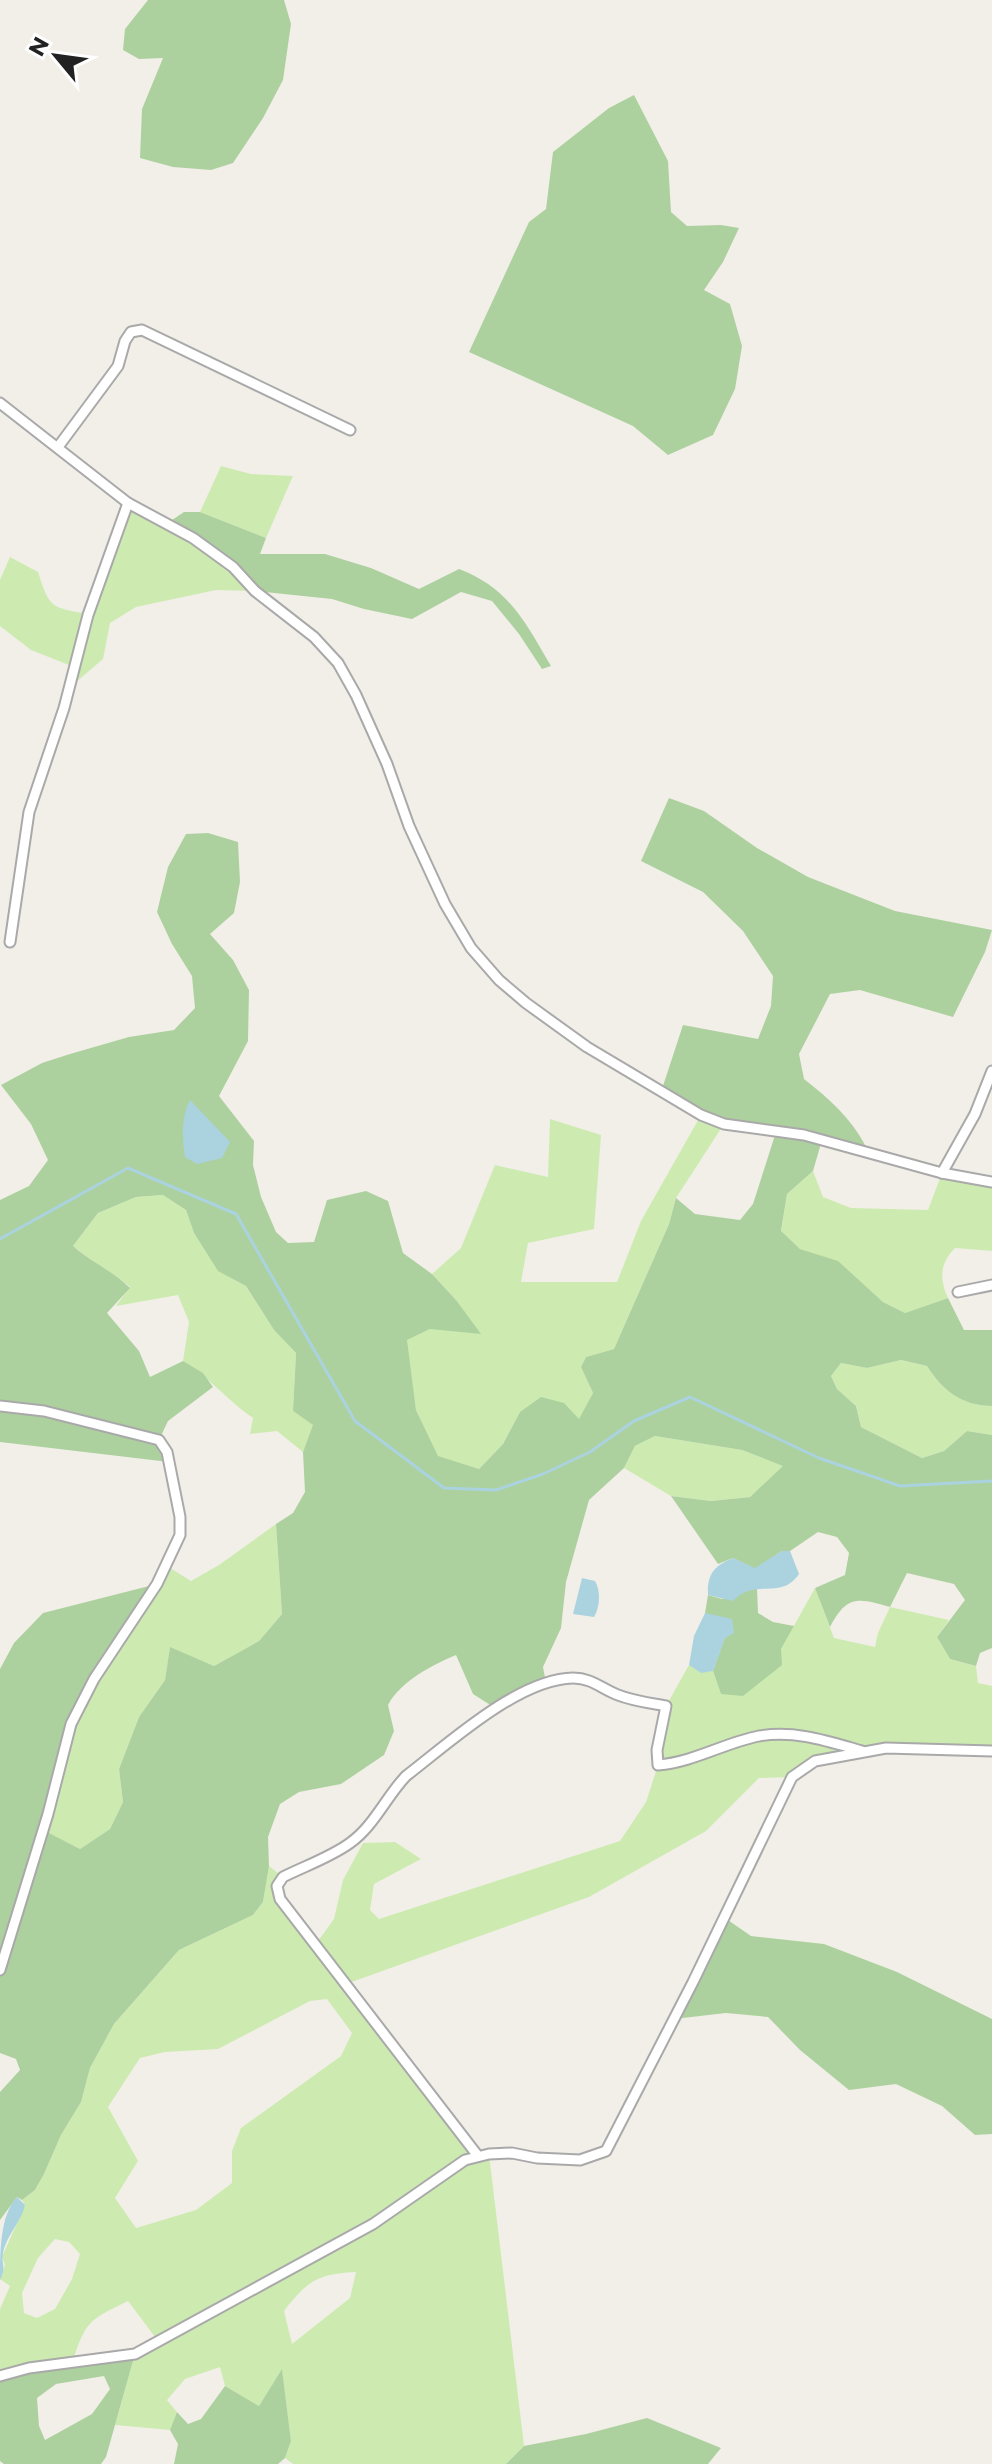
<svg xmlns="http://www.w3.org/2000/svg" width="992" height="2464" font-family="Montserrat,sans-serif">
<rect width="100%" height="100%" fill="#f2efe9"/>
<g fill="#cdebb0" fill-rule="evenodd">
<polygon points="221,466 251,474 293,476 266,538 200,512"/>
<path d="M128,503L193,538L255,591L216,590L136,607L110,623L103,659L69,688L74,667L31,650L0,626V580L10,557L38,572C50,609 51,607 88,614Z"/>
<polygon points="701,1115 724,1124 676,1198 669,1224 614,1349 586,1357 581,1367 593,1393 579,1420 520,1412 503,1444 479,1469 438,1457 416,1410 406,1340 430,1329 456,1300 432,1274 461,1248 495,1165 548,1177 550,1119 601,1135 594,1229 528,1243 521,1282 617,1282 641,1221"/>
<path d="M813,1171L823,1197L851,1208L928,1210L942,1173L992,1182V1251L955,1248C940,1263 939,1279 948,1298L905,1313L883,1302L838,1262L800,1249L781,1232L787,1194Z"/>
<path d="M164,1195L186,1210L194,1233L218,1270L246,1286L274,1330L296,1353L293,1411L314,1425L303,1452L277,1431L250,1434L253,1418C226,1400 209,1376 183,1361L189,1322L178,1295L116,1306L130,1287C112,1271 91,1262 73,1246L98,1213L136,1197Z"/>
<path d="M901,1360L927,1366C942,1390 962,1406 992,1406V1435L967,1431L944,1451L922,1458L861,1427L856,1406L837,1389L831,1376L841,1363L867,1368Z"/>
<polygon points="655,1436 742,1450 784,1466 750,1497 711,1501 671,1496 624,1468 635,1446"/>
<polygon points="276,1524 282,1614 259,1641 214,1666 170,1648 165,1680 139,1717 119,1769 123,1802 110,1829 80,1849 43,1831 71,1724 167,1566 191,1581 219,1565"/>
<path d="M815,1588L834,1638L875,1647L878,1633L890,1607L949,1620L937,1637L950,1659L976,1666L978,1683L992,1686V1751L886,1748L815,1761L792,1777L759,1778L706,1831L589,1897L346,1984L478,2156L489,2154L524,2446L506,2464H293L285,2458L291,2441L282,2370L259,2406L225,2386L220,2367L185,2379L167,2400L177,2412L170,2430L115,2425L135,2354L158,2341L128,2301C90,2320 86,2320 73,2361L0,2376V2309L10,2286L0,2279L5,2265L2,2257L25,2205L22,2200L35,2190L44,2174L61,2135L81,2102L90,2068L114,2024L179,1950L253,1915L263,1902L269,1866L283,1877L277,1887L315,1945L334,1919L343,1880L363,1843L395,1842L421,1859L374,1884L370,1910L379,1919L620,1841L646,1802L658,1765L666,1706L689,1665L701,1672L713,1671L721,1694L781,1649ZM327,1999L352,2033L341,2056L241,2128L232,2151V2183L196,2210L136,2228L115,2198L138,2161L108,2107L140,2058L165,2052L218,2049L310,2001ZM55,2239L69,2242L80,2254L72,2279L55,2309L37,2318L24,2313L22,2293L38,2258ZM356,2272L350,2298L292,2344L284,2311C308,2280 318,2274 356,2272Z"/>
</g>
<g fill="#add19e" fill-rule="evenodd">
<polygon points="148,0 284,0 291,24 283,80 263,118 233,163 211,170 173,167 140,158 142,109 163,58 139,59 123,50 125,29"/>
<polygon points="634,95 668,161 671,212 687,226 721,225 739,228 723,262 704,290 730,304 742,346 735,389 713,435 668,455 633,426 469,352 529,222 546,209 553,152 609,108"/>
<path d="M184,512H200L266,538L260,554H325L371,568L419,589L459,569C509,588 525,622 551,666L542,669L519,634L492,601L461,592L412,619L364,609L332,599L255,591L233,567L166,524Z"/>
<path d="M669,798L704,811L757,848L808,877L895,911L992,930L985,952L953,1017L860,990L830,994L799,1054L804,1079C831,1100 855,1122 869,1153L822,1140L813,1171L787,1194L781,1231L800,1249L838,1261L883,1302L905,1313L948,1298L964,1330H992V1406C962,1406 942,1390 927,1366L901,1360L867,1368L841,1363L831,1376L837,1389L856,1406L861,1427L922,1458L944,1451L967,1431L992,1435V1648L980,1653L976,1666L950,1659L937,1637L965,1600L954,1584L907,1573L890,1607C859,1598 847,1594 830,1627L815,1588L845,1575L849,1553L837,1537L818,1532L790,1551H782L755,1569L733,1558L718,1564L671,1496L711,1501L750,1497L783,1466L742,1450L655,1436L635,1446L624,1468L589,1500L566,1582L561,1628L543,1667L546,1683L495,1708L473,1694L456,1655C432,1665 401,1681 388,1705L394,1731L384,1755L341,1784L299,1792L280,1804L268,1837L269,1866L263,1902L253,1915L179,1950L114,2024L90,2068L81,2102L61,2135L44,2174L35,2190L22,2200L17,2197L0,2220V2092L20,2070L16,2059L0,2053V1669L14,1643L43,1613L157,1584L71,1724L43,1830L80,1849L110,1829L123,1802L119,1769L139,1717L165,1680L170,1647L214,1666L259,1641L282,1614L276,1524L293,1513L305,1492L303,1452L313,1425L293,1411L296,1353L274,1330L246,1286L218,1271L194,1233L186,1210L163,1195L136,1197L98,1213L73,1246C91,1262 113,1271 130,1288L107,1313L139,1351L150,1377L183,1361L203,1373L213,1387L168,1421L159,1440L169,1462L0,1442V1200L29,1186L48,1160L31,1124L1,1085L42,1063L70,1054L129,1037L174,1030L195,1008L192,976L172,944L157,912L168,867L186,834L208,833L238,842L240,882L234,913L210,934L233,960L249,990L248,1041L219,1096L254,1141L253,1165L261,1197L276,1232L288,1243L314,1242L327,1200L366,1191L388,1201L403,1253L432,1274L456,1300L481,1334L430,1329L407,1340L416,1410L438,1456L479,1469L503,1444L520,1412L541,1397L564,1403L579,1419L593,1393L581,1367L586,1357L614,1349L669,1224L676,1198L695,1214L740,1220L753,1204L776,1132L724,1124L661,1092L683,1025L758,1039L771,1006L773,976L743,931L703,892L641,861Z"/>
<polygon points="757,1588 758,1613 773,1622 794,1626 781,1649 782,1665 743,1696 721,1694 713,1671 725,1637 705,1613 708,1595 722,1599"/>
<polygon points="725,1918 751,1936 824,1944 897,1972 992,2019 992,2134 975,2135 942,2106 896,2084 849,2090 800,2050 768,2017 726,2013 674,2019"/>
<path d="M135,2354L106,2457L101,2464H4L0,2461V2376ZM104,2376L110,2389L92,2414L45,2440L39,2426L37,2398L56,2384Z"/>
<polygon points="282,2369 291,2441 285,2458 278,2464 174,2464 178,2444 170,2430 177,2412 188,2424 201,2419 225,2386 259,2406"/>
<polygon points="647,2418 721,2448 708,2464 506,2464 524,2446 586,2434"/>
</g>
<g fill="#aad3df">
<path d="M190,1100L230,1142L222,1158L197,1164L185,1157C182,1138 181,1117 190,1100Z"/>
<path d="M782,1551H790L799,1574C781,1601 755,1577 733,1601L708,1595C707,1574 714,1566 733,1558L755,1568Z"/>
<path d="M582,1578L595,1581C601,1591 600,1607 594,1617L573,1614Z"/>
<polygon points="705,1613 732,1619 734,1633 725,1638 713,1671 701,1673 689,1665 694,1636"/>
<path d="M17,2197L25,2205C22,2221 5,2237 3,2254C1,2265 7,2266 0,2280C0,2252 0,2215 17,2197Z"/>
</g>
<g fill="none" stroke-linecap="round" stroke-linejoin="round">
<polyline stroke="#aad3df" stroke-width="3" points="0,1239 128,1168 236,1214 355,1421 444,1488 496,1490 543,1474 590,1452 634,1421 690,1397 819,1458 900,1486 992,1481"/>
<g stroke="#a9a9a9" stroke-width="13">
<g id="minor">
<polyline points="0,403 128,503 193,538 233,567 255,591 314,637 338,663 356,695 387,764 409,826 445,904 471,948 499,980 526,1003 587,1047 701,1115 724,1124 804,1135 942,1173 992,1182"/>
<polyline points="58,447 118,366 125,341 131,332 142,330 350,430"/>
<polyline points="10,942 29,812 64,708 88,615 128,503"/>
<polyline points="942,1173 975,1114 992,1071"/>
<polyline points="958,1292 992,1285"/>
<polyline points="0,1406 44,1411 159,1440 167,1452 180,1517 180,1535 157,1584 94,1679 71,1724 48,1814 0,1970"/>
<path d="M478,2156L280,1899L277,1886L283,1877C305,1866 331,1857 350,1843C374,1826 386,1797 406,1776C448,1744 518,1679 573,1678C592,1678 602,1689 618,1695C633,1701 650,1703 666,1706L657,1750L658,1765C694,1762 724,1743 759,1736C795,1730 827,1741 862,1751"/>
<polyline points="0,2376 29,2368 135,2354 373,2224 465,2160 489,2154 512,2153 537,2158 580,2160 606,2151 693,1982 792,1777 815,1761 886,1748 992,1751"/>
</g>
</g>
<use href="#minor" stroke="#fff" stroke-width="9"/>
</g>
<g transform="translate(56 56) rotate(299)" stroke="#ffffff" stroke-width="6" paint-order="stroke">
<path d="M0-6L14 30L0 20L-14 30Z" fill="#222222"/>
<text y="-12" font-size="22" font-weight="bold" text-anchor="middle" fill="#222222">N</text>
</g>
</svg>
